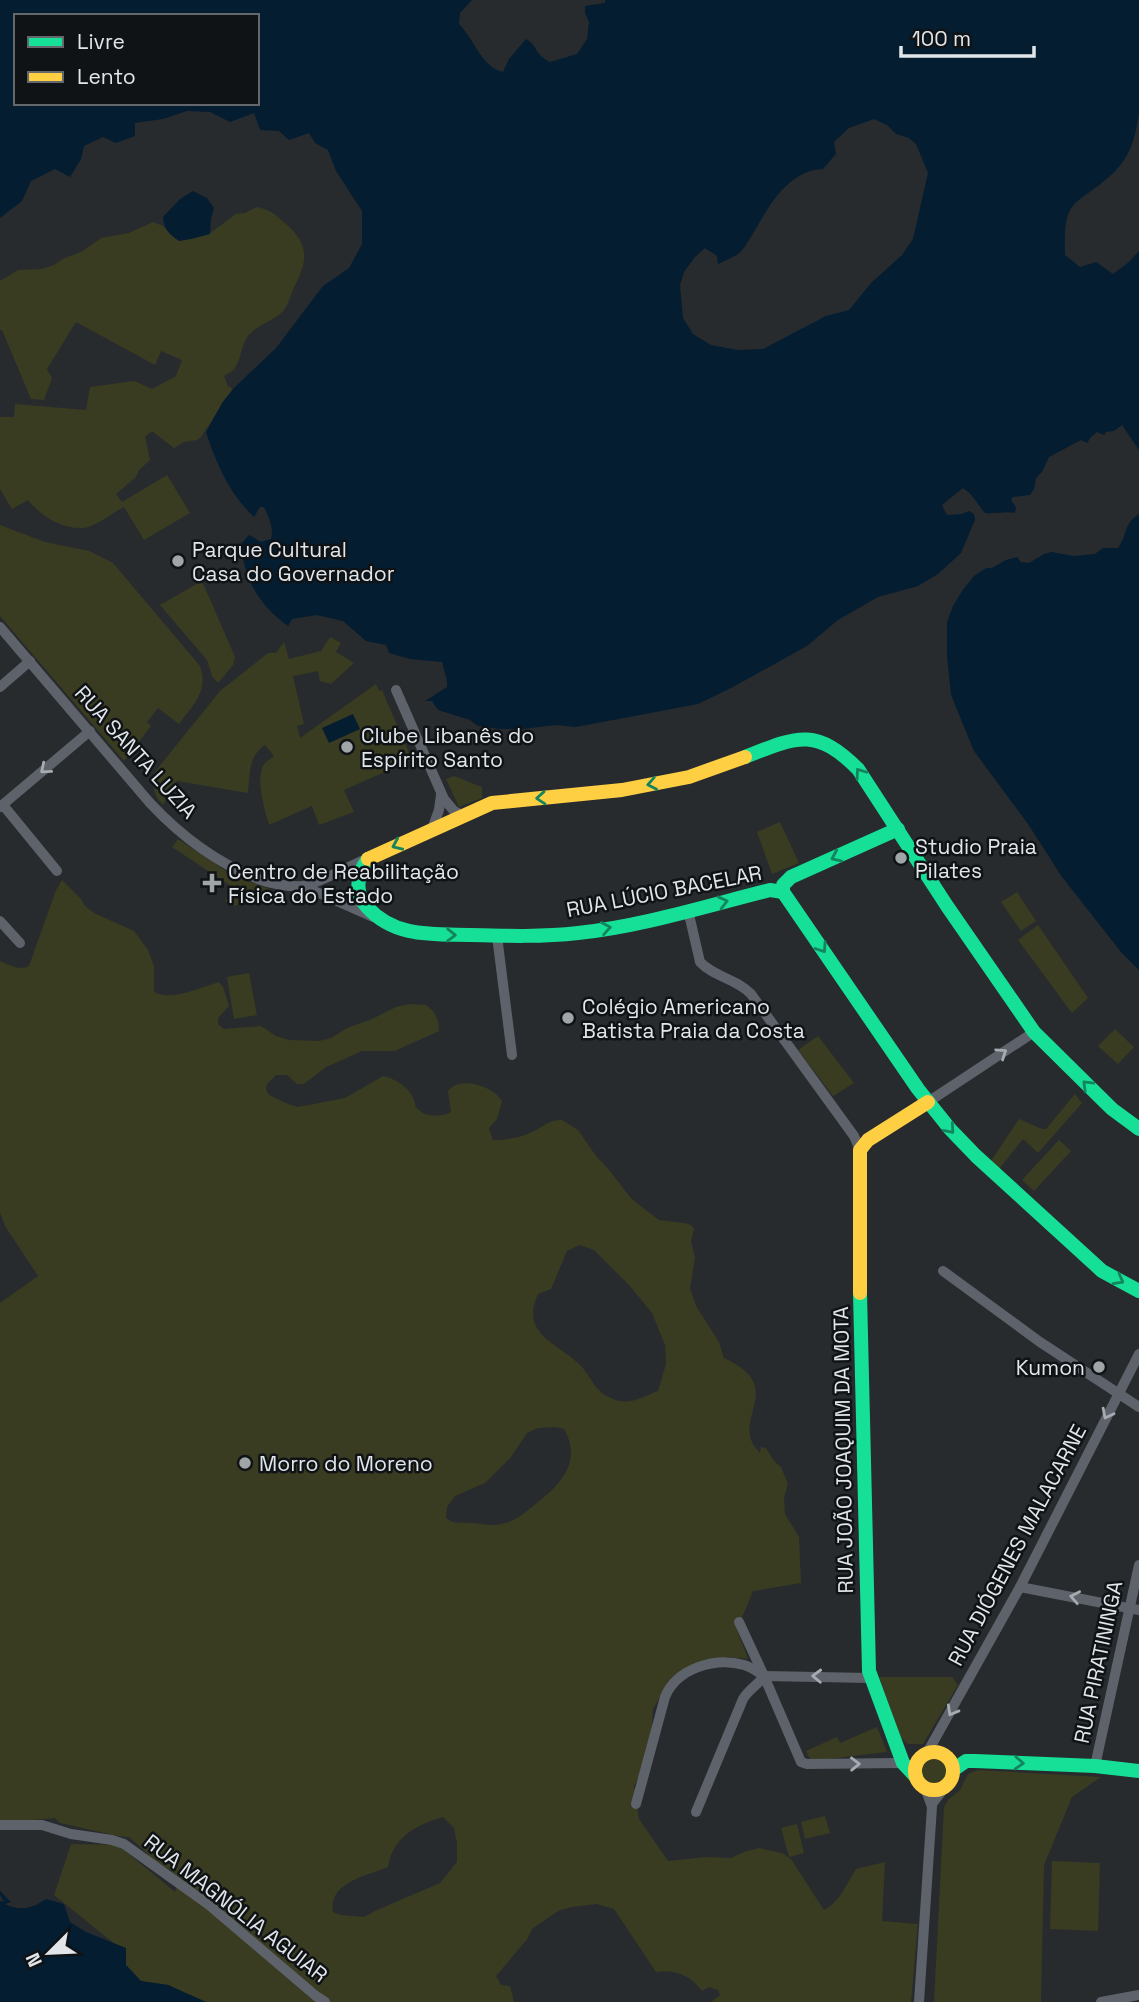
<svg xmlns="http://www.w3.org/2000/svg" width="1139" height="2002" font-family="'Space Grotesk',sans-serif">
<rect width="100%" height="100%" fill="#272b2e"/>
<g fill="#393c21" fill-rule="evenodd">
<path d="M257,207C269,210 271,211 280,219C307,240 311,257 294,287C290,296 289,304 283,311C273,322 257,324 248,336C241,346 241,358 236,366C234,371 228,374 224,376L228,386L233,389L201,437L197,440L184,442L174,448L152,431L145,437L150,460L139,470L136,477L116,494L122,502L167,475L190,513L144,540L124,507C114,512 93,528 83,528C61,529 41,516 28,500L12,509L0,489V417H14L15,404L86,410L90,387L134,381L152,389L176,376L182,360L161,351L155,365L76,322L47,369L52,378L44,400L31,399L2,330H0V281L18,270L42,269L54,265L63,259L83,251L101,238L129,233L153,222L163,226L171,235L191,239L209,234L236,214L245,213Z"/>
<path d="M0,525L45,542L89,551L113,563L200,666C209,691 193,705 179,724L158,708L147,722L151,726L124,761L0,616Z"/>
<polygon points="202,581 235,657 233,665 218,683 212,676 207,660 160,605"/>
<path d="M330,637L341,643L336,652L354,663L331,684L320,681L318,671L293,676L304,724L297,726L300,738L376,684L379,691L382,690L412,760L344,790L354,812L319,825L312,806L269,825C265,810 254,777 265,763C268,760 271,759 274,756L265,745C248,756 250,775 248,793L177,781L163,805C154,796 151,785 154,773L220,691L268,653H276L284,642L289,659L321,651Z"/>
<polygon points="454,776 482,787 482,798 459,807 446,779"/>
<polygon points="780,822 799,863 772,874 757,832"/>
<polygon points="178,839 234,876 272,890 268,893 259,891 235,906 225,901 234,888 172,847"/>
<path d="M62,880L81,899L85,906L94,913L134,931L148,950L154,966V992C171,1002 201,987 219,982L223,987L229,1006L218,1018V1024L224,1029L261,1026L276,1036L289,1040L319,1041L331,1038L347,1028L372,1019L396,1007L409,1004L426,1005L434,1012L438,1021L439,1031L395,1051H362L326,1067L304,1084H297L287,1075H276L267,1084L266,1090L269,1095L288,1104L298,1107L345,1098L383,1076C396,1079 409,1087 414,1100C417,1107 413,1105 419,1110C425,1117 444,1117 451,1112L448,1091C460,1075 493,1086 502,1101L497,1119L489,1128L493,1140C506,1140 520,1138 532,1132C543,1127 550,1119 562,1120L578,1130L596,1156L610,1171L630,1197L643,1208L659,1220L684,1223L691,1225L694,1229L691,1241L695,1258L690,1288L696,1306L719,1342L724,1358C791,1389 726,1419 760,1453L761,1447L766,1448L774,1461L781,1467L788,1484L784,1498L785,1514L799,1537L801,1583L753,1591L737,1630L748,1659L727,1657L690,1667L674,1675L668,1683L653,1709L651,1738L640,1774L634,1786L639,1819L668,1861L706,1857L731,1858L744,1852L759,1848L782,1853L791,1859L824,1910C839,1903 847,1883 856,1869L885,1862L882,1921L918,1924L911,2002H711L720,1995L718,1990L709,1987L702,1991C691,1976 675,1969 656,1972L614,1909L597,1904L571,1907L558,1911L532,1929L528,1938L496,1976L501,1985L510,1986L514,2002H206L168,1985L141,1981L126,1965V1953L54,1895L71,1844L118,1845L175,1892L177,1885L173,1872L150,1858L147,1853L129,1837L118,1836L60,1823L55,1818L0,1823V1303L38,1276L5,1226L0,1212V961C9,965 20,971 29,966L56,890ZM580,1245L594,1250L629,1285L652,1313L665,1345L666,1364L658,1391C645,1396 630,1405 616,1400C594,1393 594,1380 581,1366C559,1343 519,1335 538,1294L551,1289L567,1251ZM556,1427L564,1429C582,1461 562,1483 537,1503C527,1511 517,1520 505,1523C493,1527 484,1524 472,1523C461,1522 455,1525 446,1518L447,1507L455,1496L485,1483L511,1457L527,1433L538,1428ZM443,1817L454,1828L457,1843V1862L440,1883L377,1910L364,1917L341,1915L333,1912C328,1882 367,1876 388,1867C393,1837 416,1825 443,1817Z"/>
<polygon points="1017,892 1036,921 1021,931 1001,902"/>
<polygon points="1038,925 1088,998 1072,1013 1018,940"/>
<polygon points="249,973 257,1015 234,1019 227,977"/>
<polygon points="1115,1029 1134,1047 1118,1064 1098,1046"/>
<polygon points="818,1036 854,1083 833,1096 798,1050"/>
<polygon points="1075,1094 1082,1103 1038,1153 1023,1139 999,1169 991,1161 1019,1119 1042,1129 1046,1129"/>
<polygon points="1059,1140 1071,1151 1034,1191 1022,1180"/>
<polygon points="879,1677 952,1677 958,1685 923,1744 908,1744 901,1738"/>
<polygon points="877,1727 887,1752 811,1761 806,1751 837,1737 840,1743"/>
<circle cx="934" cy="1772" r="14"/>
<polygon points="978,1770 1101,1777 1072,1797 1044,1865 1041,2002 934,2002 944,1807 948,1800 960,1790 968,1774"/>
<polygon points="825,1816 830,1833 805,1839 801,1822"/>
<polygon points="797,1824 804,1853 789,1857 781,1828"/>
<polygon points="1052,1861 1100,1863 1098,1931 1050,1929"/>
</g>
<g fill="#041d31" fill-rule="evenodd">
<path d="M0,0H472L460,13L459,24C474,38 481,67 503,72L509,59L526,39C539,47 534,54 550,62L577,54L587,39L589,22L585,13V6L605,3V0H1139V113C1134,148 1126,165 1098,186C1090,192 1078,199 1072,207C1063,219 1065,241 1065,255L1080,267L1096,262L1113,274L1129,262L1139,251V450L1122,425L1114,431L1106,432L1104,435L1097,432L1091,437L1087,443L1081,440L1049,457L1042,472L1036,478L1034,489L1030,495L1013,497L1011,500L1016,507L1015,513C1006,511 995,514 985,513C977,504 973,494 963,488L942,505L947,515L962,514L969,511L974,514L975,520L961,553L938,574L918,586L878,597L838,620L807,646L733,687L698,704L576,727L556,725L523,729H500L478,726L470,720L438,710L432,701H425L447,687V681L442,662L410,659L389,653L386,645L366,641L343,621L317,615L292,619L288,626C260,606 242,578 242,543L249,535L261,542L271,539C274,529 269,517 264,507H260L254,517C230,495 216,463 206,432L222,403L233,389L276,348L323,286L349,268L362,244V211L336,171L328,150L315,143L309,133L289,140L279,131L260,130L254,113L230,122L210,112L187,111L163,119L135,123V136L116,143L103,137L84,146L81,159L70,177L55,169L31,181L22,201L0,218ZM16,16H257V103H16ZM874,119L887,125L896,134L909,138L916,144L928,173L913,239L902,255L871,283L849,310L826,316L763,349L738,350L711,345L693,334L683,318L680,285L684,272L695,257L705,248L717,256L718,264C724,261 732,258 738,254C745,249 749,239 754,232C770,204 788,171 823,169L836,154L834,142L849,128Z"/>
<path d="M193,191L207,198L214,208L211,219L210,234L191,239L179,241C169,234 164,229 163,217L180,199Z"/>
<path d="M1139,514V970L1121,952L1062,877L1028,824L974,751L951,695L947,655V622L953,606L962,591L974,576L986,568H992L1006,560L1017,557L1021,562L1029,563L1044,554L1052,552L1074,556L1095,554L1103,548H1118C1128,534 1123,524 1139,514Z"/>
<polygon points="353,714 360,729 329,743 322,728"/>
<path d="M0,1891L11,1902L5,1904C21,1912 33,1908 46,1899L64,1904L70,1922L86,1932L126,1948V1965L141,1981L168,1985L206,2002H0V1901L4,1902L0,1895Z"/>
</g>
<g fill="none" stroke-linecap="round" stroke-linejoin="round">
<g stroke="#5e626b" stroke-width="10">
<path d="M0,627L150,803C180,835 217,863 258,879C271,884 289,887 303,886C320,883 349,866 366,859"/>
<polyline points="0,687 30,661"/>
<polyline points="396,690 444,799 454,811 462,815"/>
<polyline points="3,805 57,871"/>
<polyline points="0,807 90,731"/>
<polyline points="432,829 439,810 441,795"/>
<polyline points="303,886 373,917"/>
<path d="M688,910L700,962C714,977 737,979 751,994L854,1136L860,1150"/>
<polyline points="0,921 20,943"/>
<polyline points="497,936 512,1055"/>
<polyline points="928,1102 1034,1032"/>
<polyline points="943,1271 1040,1342 1139,1407"/>
<polyline points="1020,1587 1139,1610"/>
<polyline points="739,1622 764,1676 801,1762 807,1764 903,1763"/>
<polyline points="764,1676 870,1678"/>
<polyline points="927,1753 1020,1587 1139,1354"/>
<polyline points="1095,1766 1139,1565"/>
<path d="M636,1804L665,1697C677,1668 715,1657 744,1665C751,1667 758,1672 764,1676"/>
<polyline points="932,1804 945,1787"/>
<path d="M696,1812L743,1699C749,1689 758,1685 764,1676"/>
<polyline points="0,1825 42,1825 71,1834 112,1840 124,1844 209,1905 316,1996 325,2002"/>
<polyline points="919,2002 932,1807 927,1793 921,1785"/>
<polyline points="1101,2002 1139,1995"/>
</g>
<g stroke="#16e098" stroke-width="14">
<path d="M745,757C796,737 815,726 858,769L947,906L1034,1032L1112,1109L1139,1129"/>
<path d="M368,859C357,874 354,893 367,907C395,938 433,934 471,935C507,936 543,937 578,933C643,926 706,906 770,890L783,892"/>
<polyline points="783,892 918,1089 950,1129 976,1156 1102,1271 1139,1291"/>
<polyline points="783,892 783,885 791,877 898,829"/>
<polyline points="860,1293 869,1671 903,1763 916,1777"/>
<polyline points="953,1770 966,1761 975,1761 1095,1766 1139,1771"/>
</g>
<g stroke="#ffcf43" stroke-width="14">
<polyline points="368,859 492,803 622,790 689,777 745,757"/>
<polyline points="860,1293 860,1150 868,1140 928,1102"/>
<circle cx="934" cy="1771" r="19"/>
</g>
</g>
<defs><path id="oneway-chevron" d="M-2-3.5L2.5 0L-2 3.5" fill="none" stroke-width="1.6" stroke-linecap="round" stroke-linejoin="round" transform="scale(1.75)"/></defs>
<g stroke="#a6abb1">
<use href="#oneway-chevron" transform="translate(45 769) rotate(140)"/>
<use href="#oneway-chevron" transform="translate(1002 1053) rotate(-34)"/>
<use href="#oneway-chevron" transform="translate(1107 1414) rotate(117)"/>
<use href="#oneway-chevron" transform="translate(1075 1597) rotate(-169)"/>
<use href="#oneway-chevron" transform="translate(817 1676) rotate(-178)"/>
<use href="#oneway-chevron" transform="translate(952 1711) rotate(119)"/>
<use href="#oneway-chevron" transform="translate(855 1764) rotate(-1)"/>
</g>
<g stroke="#13845e">
<use href="#oneway-chevron" transform="translate(860 773) rotate(-126)"/>
<use href="#oneway-chevron" transform="translate(652 784) rotate(169)"/>
<use href="#oneway-chevron" transform="translate(541 798) rotate(176)"/>
<use href="#oneway-chevron" transform="translate(397 845) rotate(156)"/>
<use href="#oneway-chevron" transform="translate(836 857) rotate(156)"/>
<use href="#oneway-chevron" transform="translate(723 902) rotate(-14)"/>
<use href="#oneway-chevron" transform="translate(606 928) rotate(-10)"/>
<use href="#oneway-chevron" transform="translate(451 935) rotate(1)"/>
<use href="#oneway-chevron" transform="translate(822 948) rotate(56)"/>
<use href="#oneway-chevron" transform="translate(1087 1085) rotate(-136)"/>
<use href="#oneway-chevron" transform="translate(950 1129) rotate(49)"/>
<use href="#oneway-chevron" transform="translate(1119 1280) rotate(29)"/>
<use href="#oneway-chevron" transform="translate(1019 1763) rotate(3)"/>
</g>
<g fill="#a0a5a8" stroke="#101316" stroke-width="2.5">
<circle cx="178" cy="561" r="7"/>
<circle cx="347" cy="747" r="7"/>
<circle cx="901" cy="858" r="7"/>
<path d="M208.5 872.5h7v7h7v7h-7v7h-7v-7h-7v-7h7z"/>
<circle cx="568" cy="1018" r="7"/>
<circle cx="1099" cy="1367" r="7"/>
<circle cx="245" cy="1463" r="7"/>
</g>
<g text-anchor="middle" dominant-baseline="central" stroke-width="5" stroke-linejoin="round" paint-order="stroke">
<g font-size="21" fill="#e1e6ea" stroke="#101316" text-anchor="start">
<text x="192" y="549">Parque Cultural<tspan x="192" dy="24">Casa do Governador</tspan></text>
<text x="361" y="735">Clube Libanês do<tspan x="361" dy="24">Espírito Santo</tspan></text>
<text x="915" y="846">Studio Praia<tspan x="915" dy="24">Pilates</tspan></text>
<text x="228" y="871">Centro de Reabilitação<tspan x="228" dy="24">Física do Estado</tspan></text>
<text x="582" y="1006">Colégio Americano<tspan x="582" dy="24">Batista Praia da Costa</tspan></text>
<text x="1085" y="1367" text-anchor="end">Kumon</text>
<text x="259" y="1463">Morro do Moreno</text>
</g>
<g font-size="21" fill="#e1e6ea" stroke="#101316">
<text transform="translate(136 752) rotate(48)">RUA SANTA LUZIA</text>
<text transform="translate(664 891) rotate(-11)">RUA LÚCIO BACELAR</text>
<text transform="translate(843 1450) rotate(-91)">RUA JOÃO JOAQUIM DA MOTA</text>
<text transform="translate(1017 1545) rotate(-62)">RUA DIÓGENES MALACARNE</text>
<text transform="translate(1098 1662) rotate(-78)">RUA PIRATININGA</text>
<text transform="translate(236 1908) rotate(38)">RUA MAGNÓLIA AGUIAR</text>
</g>
</g>
<rect x="14" y="14" width="245" height="91" fill="#101316" stroke="#64676b" stroke-width="2"/>
<rect x="28" y="37" width="35" height="10" fill="#16e098" stroke="#64676b" stroke-width="2"/>
<text x="77" y="49" font-size="21" fill="#e1e6ea">Livre</text>
<rect x="28" y="72" width="35" height="10" fill="#ffcf43" stroke="#64676b" stroke-width="2"/>
<text x="77" y="84" font-size="21" fill="#e1e6ea">Lento</text>
<g transform="translate(49 1953) rotate(246)" stroke="#101316" stroke-width="5" paint-order="stroke">
<path d="M0-5L12 26L0 18L-12 26Z" fill="#e1e6ea"/>
<text y="-10" font-size="19" font-weight="bold" text-anchor="middle" fill="#e1e6ea">N</text>
</g>
<path d="M901 46v10h133v-10" fill="none" stroke="#e1e6ea" stroke-width="3.5"/>
<text x="912" y="46" font-size="21" fill="#e1e6ea" stroke="#101316" stroke-width="5" paint-order="stroke">100 m</text>
</svg>
